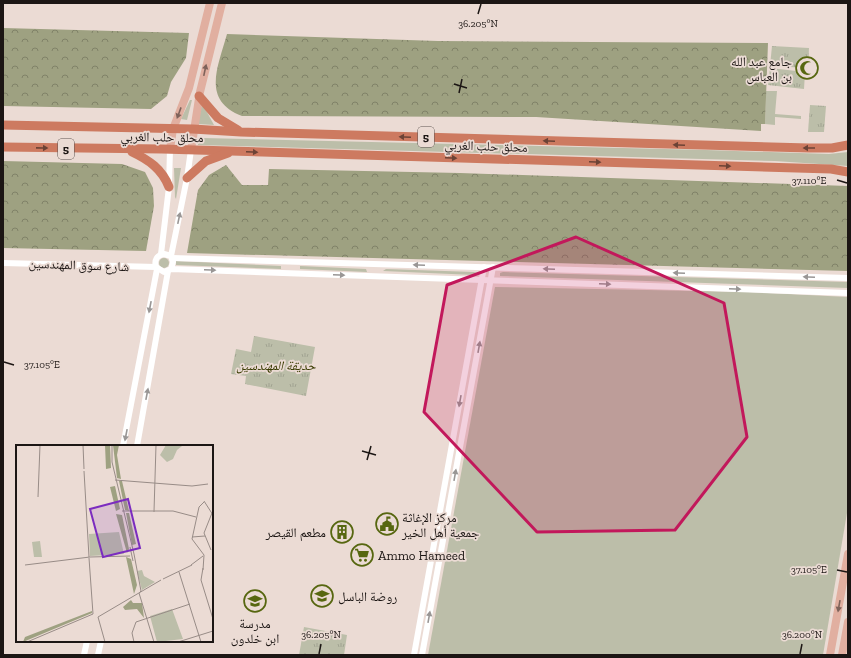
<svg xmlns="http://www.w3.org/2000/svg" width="851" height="658" font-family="'Zilla Slab','Noto Naskh Arabic',serif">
<defs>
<pattern id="forest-crowns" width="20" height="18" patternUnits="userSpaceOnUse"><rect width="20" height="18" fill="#9ea181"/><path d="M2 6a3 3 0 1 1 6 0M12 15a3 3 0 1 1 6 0" fill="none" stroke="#808268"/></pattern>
<pattern id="park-tufts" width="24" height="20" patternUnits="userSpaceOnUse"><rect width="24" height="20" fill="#bcbea9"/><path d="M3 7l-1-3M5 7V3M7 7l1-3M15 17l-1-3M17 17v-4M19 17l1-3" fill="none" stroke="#a1a391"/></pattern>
</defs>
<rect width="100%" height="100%" fill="#ebdbd4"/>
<g fill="#bcbea9">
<polygon points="766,91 777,91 775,114 801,116 801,119 775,117 775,125 765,124"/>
<polygon points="190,100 192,100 187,120 181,119"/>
<polygon points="202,103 214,125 198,124"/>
<polygon points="203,138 706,150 829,154 848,152 848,166 775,161 198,145 198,142"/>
<polygon points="174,168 181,168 176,199 175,197"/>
<circle cx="164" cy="263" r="5"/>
<polygon points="176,261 281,266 281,269 176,265"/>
<polygon points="300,266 366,269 367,272 300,269"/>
<polygon points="386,269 474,272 477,273 474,275 383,271"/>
<polygon points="503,272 848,282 848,288 500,276 500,273"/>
<polygon points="495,287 748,292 848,297 848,507 823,655 428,655"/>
</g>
<g fill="url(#forest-crowns)">
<polygon points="3,28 189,33 186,58 171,82 167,96 151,109 3,106"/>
<path d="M227,34L438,41L768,43L765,124H761V131L536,117L242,116C201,100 218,67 227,34Z"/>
<polygon points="3,161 122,164 145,172 153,188 154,206 146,251 3,248"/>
<polygon points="226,165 242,185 268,185 269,169 460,173 848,186 848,271 187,253 198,190 209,175"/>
</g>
<g fill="url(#park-tufts)">
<polygon points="772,46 809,48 808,68 770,66"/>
<polygon points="770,68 805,72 804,89 768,85"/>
<polygon points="810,105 826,106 824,132 808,132"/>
<polygon points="254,336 315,347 306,396 245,384 246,376 231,374 236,349 251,352"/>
<polygon points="304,627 347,635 344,655 299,655"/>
</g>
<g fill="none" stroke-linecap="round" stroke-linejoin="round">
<g stroke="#fff" stroke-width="6">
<polyline points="161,254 169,187 170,149"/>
<polyline points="171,256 187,178 191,150"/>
<polyline points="172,258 848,278"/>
<polyline points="3,263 156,267"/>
<path d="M171,269L173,262L171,256L164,254C157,255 154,260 156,267L164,272L171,269L848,293"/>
<polyline points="123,446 157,269"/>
<polyline points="137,446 168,271"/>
<polyline points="84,655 87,641"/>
<polyline points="98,655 101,641"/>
<polyline points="414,655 484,267"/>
<polyline points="422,655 493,267"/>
</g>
<g stroke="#e1afa0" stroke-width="8">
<polyline points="170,149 173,129 189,88 210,3"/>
<polyline points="191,150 200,92 222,3"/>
<polyline points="830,655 848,554"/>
<polyline points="842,655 848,622"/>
</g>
<g stroke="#cd7a60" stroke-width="9">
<polyline points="199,96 218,118 238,130"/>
<polyline points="3,125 193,129 241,132 809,148 832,148 848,145"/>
<polyline points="3,147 162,149 831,169 848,172"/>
<path d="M132,152C149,160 162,169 169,187"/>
<polyline points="187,178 206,161 228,153"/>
</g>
</g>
<defs><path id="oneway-solid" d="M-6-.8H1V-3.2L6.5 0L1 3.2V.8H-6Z"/></defs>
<g fill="#7e625a">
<use href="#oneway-solid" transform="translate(205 70) rotate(-78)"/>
<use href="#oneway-solid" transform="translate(179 113) rotate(110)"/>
<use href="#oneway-solid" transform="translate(839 606) rotate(100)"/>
</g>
<g fill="#6c4336">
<use href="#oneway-solid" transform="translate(405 137) rotate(-178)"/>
<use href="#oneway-solid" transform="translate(549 141) rotate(-178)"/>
<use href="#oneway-solid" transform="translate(679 145) rotate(-178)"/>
<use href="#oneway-solid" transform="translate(42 148) rotate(1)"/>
<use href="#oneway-solid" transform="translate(809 148) rotate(-180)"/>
<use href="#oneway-solid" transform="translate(252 152) rotate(2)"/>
<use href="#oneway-solid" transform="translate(451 158) rotate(2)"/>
<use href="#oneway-solid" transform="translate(595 162) rotate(2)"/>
<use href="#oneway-solid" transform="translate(725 166) rotate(2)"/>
</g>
<g fill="#999695">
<use href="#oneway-solid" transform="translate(179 218) rotate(-78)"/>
<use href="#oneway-solid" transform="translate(419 265) rotate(-178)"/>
<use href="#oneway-solid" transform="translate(549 269) rotate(-178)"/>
<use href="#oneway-solid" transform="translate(210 270) rotate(2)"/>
<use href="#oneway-solid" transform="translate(679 273) rotate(-178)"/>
<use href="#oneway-solid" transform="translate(339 275) rotate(2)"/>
<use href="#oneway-solid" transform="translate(809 277) rotate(-178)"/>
<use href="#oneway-solid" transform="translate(605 284) rotate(2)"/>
<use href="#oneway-solid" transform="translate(735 289) rotate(2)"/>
<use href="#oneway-solid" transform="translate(150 307) rotate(101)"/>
<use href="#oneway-solid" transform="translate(479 347) rotate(-80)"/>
<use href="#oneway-solid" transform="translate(147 394) rotate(-79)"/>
<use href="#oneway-solid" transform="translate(460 401) rotate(100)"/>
<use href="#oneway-solid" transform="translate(126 435) rotate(101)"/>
<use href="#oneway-solid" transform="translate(455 475) rotate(-80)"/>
<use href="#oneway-solid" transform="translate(429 617) rotate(-80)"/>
</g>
<path fill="#c2185b" fill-opacity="0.2" stroke="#c2185b" stroke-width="3" stroke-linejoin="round" d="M576,237L724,303L747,437L675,530L537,532L424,412L447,285Z"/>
<path fill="none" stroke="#1c1614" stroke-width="1.5" d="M478,14L481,4M454,84L467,88M459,93L462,79M837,180L847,183M4,362L14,365M362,451L376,455M367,460L371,446M837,570L847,572M319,654L321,644M800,654L802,644"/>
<defs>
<g id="mosque-ring" transform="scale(1.15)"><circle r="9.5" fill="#ebdbd4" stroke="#576710" stroke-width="1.5"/><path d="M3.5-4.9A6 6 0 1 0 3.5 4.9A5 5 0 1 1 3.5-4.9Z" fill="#576710"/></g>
<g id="civic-ring" transform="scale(1.15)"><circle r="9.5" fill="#ebdbd4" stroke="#576710" stroke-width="1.5"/><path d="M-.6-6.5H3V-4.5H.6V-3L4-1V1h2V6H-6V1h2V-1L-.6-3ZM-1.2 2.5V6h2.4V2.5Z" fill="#576710"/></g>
<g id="building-ring" transform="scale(1.15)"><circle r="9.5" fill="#ebdbd4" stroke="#576710" stroke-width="1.5"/><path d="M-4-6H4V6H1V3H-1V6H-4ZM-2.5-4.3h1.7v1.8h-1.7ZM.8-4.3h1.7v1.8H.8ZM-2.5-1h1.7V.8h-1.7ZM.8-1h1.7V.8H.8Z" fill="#576710"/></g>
<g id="supermarket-ring" transform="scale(1.15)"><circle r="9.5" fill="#ebdbd4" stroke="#576710" stroke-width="1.5"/><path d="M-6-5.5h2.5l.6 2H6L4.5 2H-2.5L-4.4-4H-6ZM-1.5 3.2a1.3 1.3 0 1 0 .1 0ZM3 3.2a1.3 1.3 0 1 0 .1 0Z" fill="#576710"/></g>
<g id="school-ring" transform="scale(1.15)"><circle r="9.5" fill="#ebdbd4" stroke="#576710" stroke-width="1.5"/><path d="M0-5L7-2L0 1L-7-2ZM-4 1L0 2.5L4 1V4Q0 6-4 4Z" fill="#576710"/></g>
</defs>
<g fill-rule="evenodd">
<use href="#mosque-ring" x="807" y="68"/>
<use href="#civic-ring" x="387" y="524"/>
<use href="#building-ring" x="342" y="532"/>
<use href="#supermarket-ring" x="362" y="555"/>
<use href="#school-ring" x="322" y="596"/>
<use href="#school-ring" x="255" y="601"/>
</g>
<g text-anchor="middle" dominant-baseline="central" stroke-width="3.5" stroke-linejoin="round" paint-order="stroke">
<g fill="#ebdbd4" stroke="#5a514e" stroke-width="1">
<rect x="418" y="127" width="16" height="20" rx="3"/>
<rect x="58" y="139" width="16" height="20" rx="3"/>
</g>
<g font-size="12" font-weight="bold" fill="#1c1614">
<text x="426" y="137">5</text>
<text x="66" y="149">5</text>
</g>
<g font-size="13" fill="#1c1614" stroke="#ebdbd4" text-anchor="start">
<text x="792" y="61" text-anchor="end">جامع عبد الله<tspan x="792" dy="15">بن العباس</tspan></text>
<text x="402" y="517">مركز الإغاثة<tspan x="402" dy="15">جمعية أهل الخير</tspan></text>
<text x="326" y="532" text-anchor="end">مطعم القيصر</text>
<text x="378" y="555">Ammo Hameed</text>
<text x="338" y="596">روضة الباسل</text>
<text x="255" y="623" text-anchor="middle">مدرسة<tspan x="255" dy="15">ابن خلدون</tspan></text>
</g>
<g font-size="13" fill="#1c1614" stroke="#ebdbd4">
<text transform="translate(162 137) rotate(1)">محلق حلب الغربي</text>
<text transform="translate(486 146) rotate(2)">محلق حلب الغربي</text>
<text transform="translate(79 265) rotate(2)">شارع سوق المهندسين</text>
</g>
<g font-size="13" font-style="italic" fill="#393b00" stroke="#ebdbd4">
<text x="276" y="365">حديقة المهندسين</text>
</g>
</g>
<g transform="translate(16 445)">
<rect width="197" height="197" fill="#ebdbd4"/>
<path d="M150,0L166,1L161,5L157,14L151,17L144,10ZM103,87L108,109L74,111L73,89ZM126,125L128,131L139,137L126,145L121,126ZM156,164L167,194L141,197L134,171Z" fill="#bcbea9"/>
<path d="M89,0H94L95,23L90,24ZM97,0H103L101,10L105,34L101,33ZM103,36H106L113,66L109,65ZM99,41L104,64L100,66L94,42ZM110,68H113L120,99L116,100ZM100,69L106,70L113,104L111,108ZM110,112L115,114L121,140L118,149ZM115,155L117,158H126L128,173L121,164L109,165L107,162ZM76,166V168L7,197L9,192Z" fill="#9ea181"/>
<path d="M24,96L26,112H18L16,97Z" fill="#bcbea9"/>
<path fill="none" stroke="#988c87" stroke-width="1" d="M67,0L68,24M96,0V17L118,109L125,146L123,148L138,197M68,26L73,112M99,35L176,41L192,39M22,52L24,0M188,56L197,70M106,66H157L180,72M138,67L140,0M176,92L189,91M114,102L117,116M195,105L188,88L196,68M73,113L77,169M9,120L74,112L114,111M175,120L187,111M187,123L185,135L197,174M187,125L188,110L176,94L183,62L188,57M163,127L185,197M147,134L176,120M82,172L89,197M82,172L145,135M11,197L77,169M118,197L116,188L120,177L174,159M162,197L197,186"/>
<path fill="#7b2cbf" fill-opacity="0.15" stroke="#7b2cbf" stroke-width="2" d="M112,54L124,103L87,112L74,64Z"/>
<rect width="197" height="197" fill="none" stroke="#1c1614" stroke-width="2"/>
</g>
<g font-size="10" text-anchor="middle" fill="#1c1614" stroke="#ebdbd4" stroke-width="3.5" stroke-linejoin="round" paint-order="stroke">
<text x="478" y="27">36.205°N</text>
<text x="809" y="184">37.110°E</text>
<text x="42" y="368">37.105°E</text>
<text x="809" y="573">37.105°E</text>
<text x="321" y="638">36.205°N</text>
<text x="802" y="638">36.200°N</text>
</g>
<rect width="851" height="658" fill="none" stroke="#1c1614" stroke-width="8"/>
</svg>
